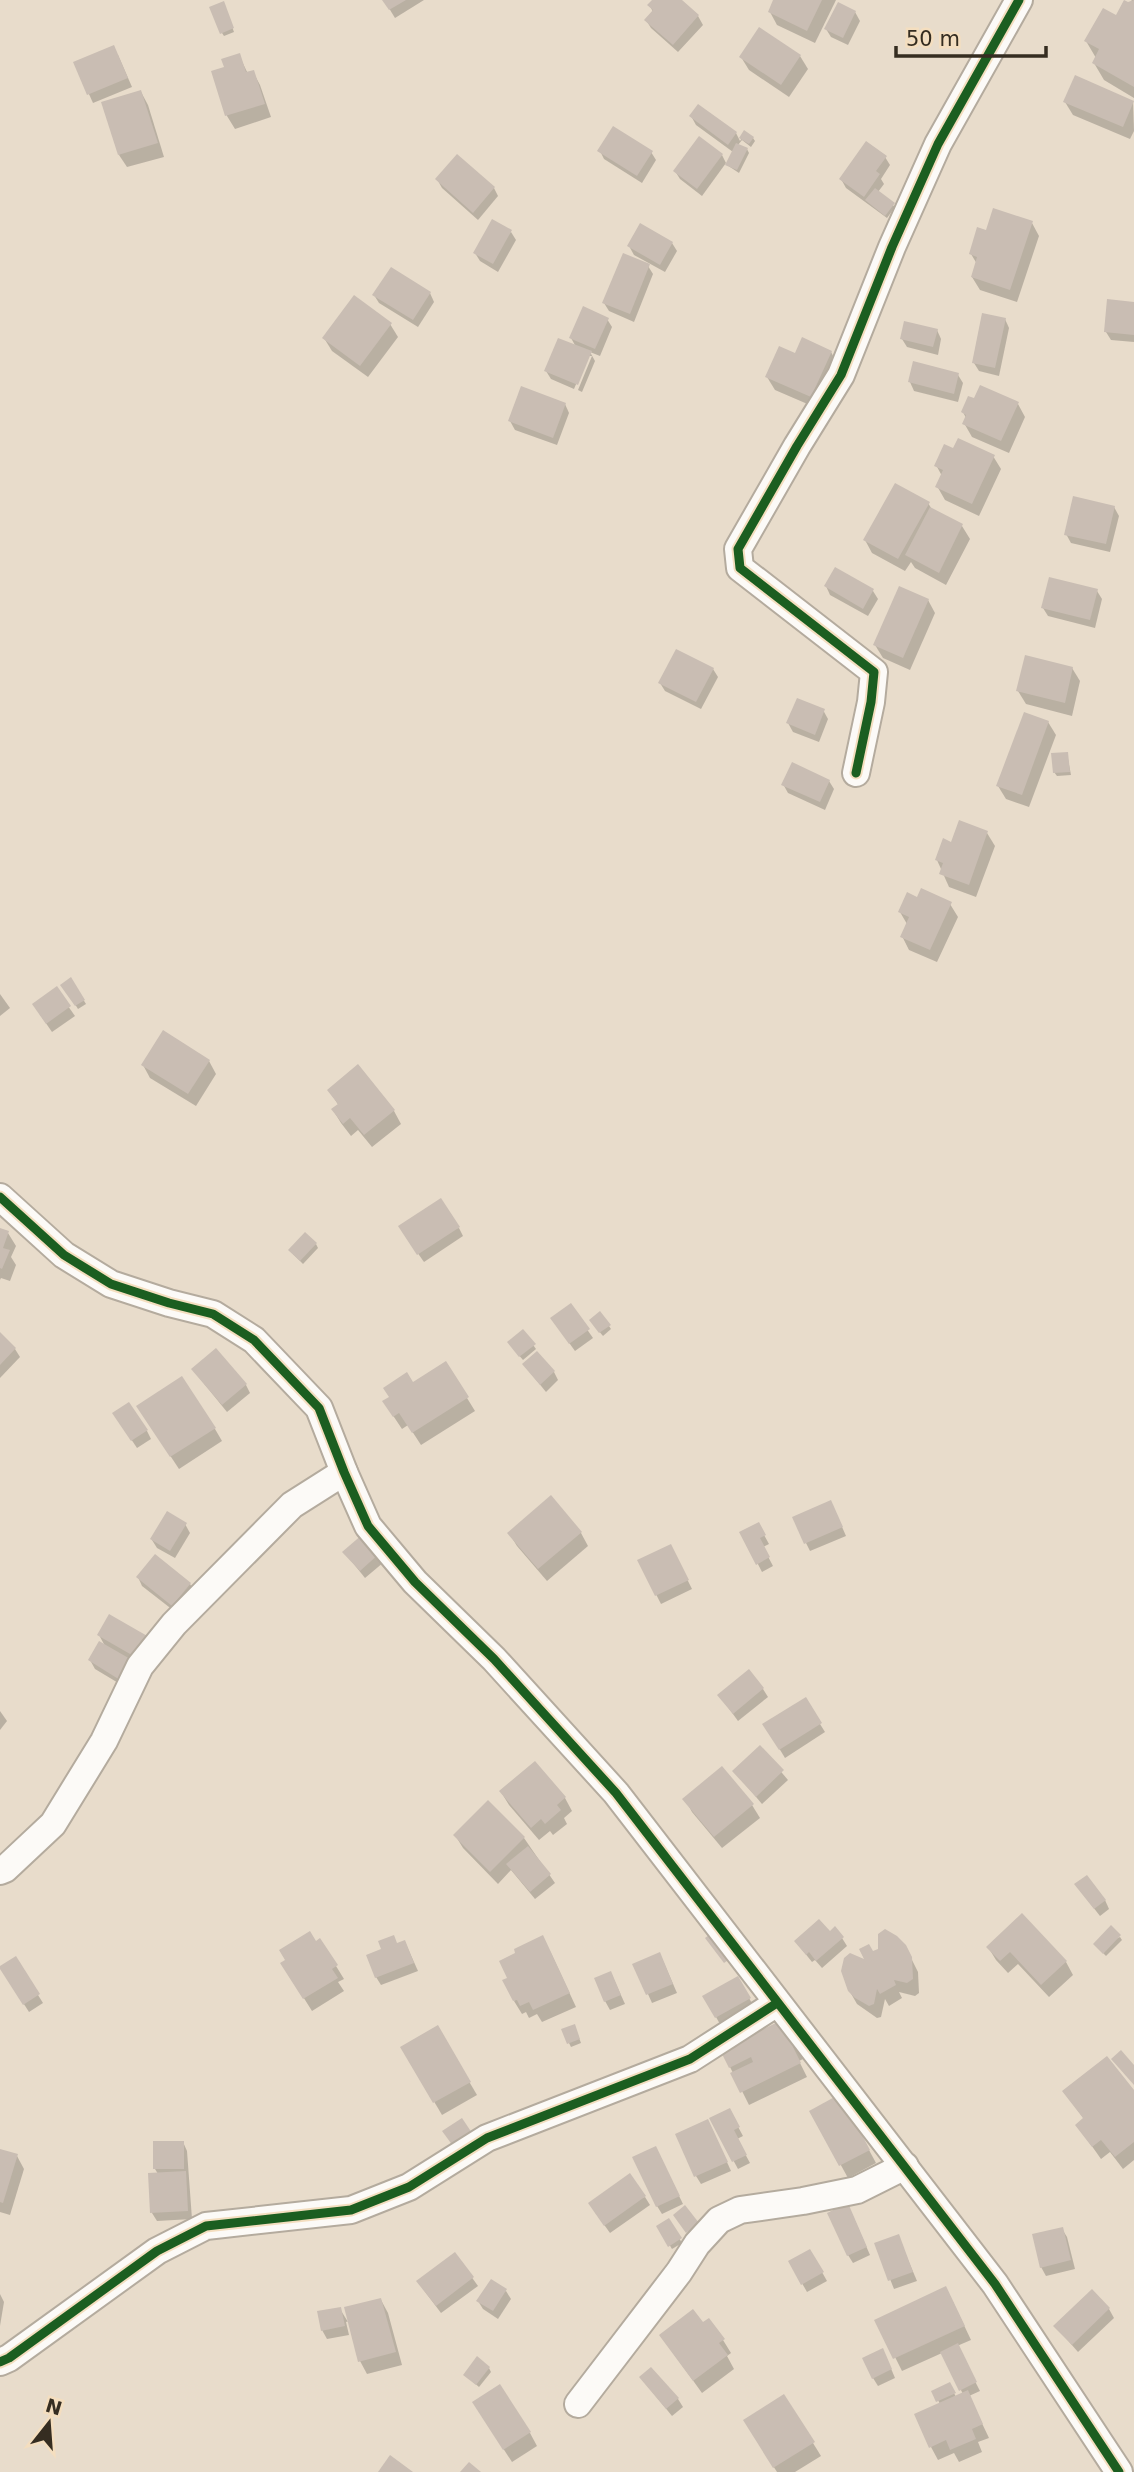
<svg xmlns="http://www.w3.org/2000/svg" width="1134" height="2472" font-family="'DejaVu Sans',sans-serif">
<rect width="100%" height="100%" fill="#e8dccb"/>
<g fill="#0003">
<polygon points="384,0 424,0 395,18"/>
<polygon points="654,0 679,0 698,16 703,25 678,52 651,28 646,20 653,12 650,6"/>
<polygon points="775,0 836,0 815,43 777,25 770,12"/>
<polygon points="1132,0 1134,0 1134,98 1104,80 1094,63 1096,58 1086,41 1117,18"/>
<polygon points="225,7 234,32 224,36 222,33"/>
<polygon points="855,12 860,21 848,45 831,37 826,29"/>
<polygon points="118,55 132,87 93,103 75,63"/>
<polygon points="239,55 248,74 253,72 260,85 271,117 235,129 227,116 213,73 226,68"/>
<polygon points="800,56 808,69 789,97 749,70 741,57"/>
<polygon points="141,92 148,105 164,157 127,167 119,155"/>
<polygon points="1065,102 1133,102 1134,131 1130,139 1073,115"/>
<polygon points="691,116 736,133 740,141 745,133 753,138 755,141 751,147 742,140 738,145 747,149 749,153 739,173 727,165 733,152 696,125"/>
<polygon points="600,151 651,152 656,160 642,183 604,159"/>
<polygon points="722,155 726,163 702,196 680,179 675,171"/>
<polygon points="885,157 890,165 881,179 884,184 878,192 895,207 887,218 846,188 841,179"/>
<polygon points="437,179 494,188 498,196 478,220 442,188"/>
<polygon points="1032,223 1039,236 1017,302 980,290 972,277 977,264 971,254 987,232"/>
<polygon points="511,232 516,240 498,272 480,261 475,253"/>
<polygon points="672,243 677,251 665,272 634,255 629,246"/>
<polygon points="648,266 653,274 634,322 609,311 604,303"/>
<polygon points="430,293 434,302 418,327 379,303 374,295"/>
<polygon points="1134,303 1134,342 1111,340 1106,332"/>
<polygon points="607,319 612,327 600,356 590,352 595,361 582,392 578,390 592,356 588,356 574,389 551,379 546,371 576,347 571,338"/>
<polygon points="1005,319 1009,328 999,376 979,371 974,363"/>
<polygon points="390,324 398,337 368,377 332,351 324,338"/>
<polygon points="937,330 941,339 938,355 907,347 902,339"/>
<polygon points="831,352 838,365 819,409 775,390 767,377 796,355"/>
<polygon points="958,375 963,383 958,402 914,391 910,382"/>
<polygon points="565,404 569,413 557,445 515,430 510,421"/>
<polygon points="1018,404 1025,417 1009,453 972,437 964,423 966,418 963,412"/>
<polygon points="954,450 993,456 1001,469 979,516 945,500 937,486 942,476 936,465"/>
<polygon points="928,503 933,511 962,526 970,539 946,585 915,568 911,562 905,571 872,553 865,540"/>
<polygon points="1114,507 1119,516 1110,552 1071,543 1066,534"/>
<polygon points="836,569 873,591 878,599 868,616 830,595 826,586"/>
<polygon points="1097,591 1102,599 1095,628 1048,616 1043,608"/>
<polygon points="928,600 935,613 910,670 883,658 875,645"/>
<polygon points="1072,668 1080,681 1072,716 1026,704 1018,691"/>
<polygon points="713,669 718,677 701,709 665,691 660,683"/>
<polygon points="823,710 828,719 819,742 793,732 788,723"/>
<polygon points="1048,722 1056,735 1029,807 1006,799 998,786"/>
<polygon points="1067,754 1071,775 1057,776 1054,772"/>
<polygon points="829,781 834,789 825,810 788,793 783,784"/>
<polygon points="987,833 995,846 976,897 949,887 937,860"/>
<polygon points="918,899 950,904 958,917 937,962 909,950 902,936 907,924 900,912"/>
<polygon points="71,980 86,1004 78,1009 63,985"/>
<polygon points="56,989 75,1016 52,1032 39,1013"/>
<polygon points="0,994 10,1008 0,1016"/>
<polygon points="209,1061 216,1074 196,1106 150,1078 143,1065"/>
<polygon points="329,1090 394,1111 401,1124 372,1147 358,1130 351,1136 341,1123 333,1110 339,1106"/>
<polygon points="459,1228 463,1236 424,1262 405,1235"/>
<polygon points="0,1230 8,1233 16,1246 11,1257 16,1265 10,1281 1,1278 0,1280"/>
<polygon points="316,1244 318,1248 303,1264 293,1254"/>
<polygon points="570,1305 593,1338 575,1351 557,1326"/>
<polygon points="593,1324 609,1326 611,1329 603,1336"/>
<polygon points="523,1331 536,1349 523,1360 511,1346"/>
<polygon points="0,1335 15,1349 20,1357 0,1378"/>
<polygon points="524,1365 554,1372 558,1380 546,1392"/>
<polygon points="193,1370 246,1385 250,1393 227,1412"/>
<polygon points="413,1384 467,1398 475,1411 421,1445 408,1425 402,1429 392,1414"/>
<polygon points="146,1419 215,1429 222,1441 179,1469"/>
<polygon points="119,1421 147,1431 151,1439 137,1448"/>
<polygon points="550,1498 581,1533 588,1546 547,1581 517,1546 509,1533"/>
<polygon points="835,1511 846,1536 810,1551 806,1543"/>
<polygon points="185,1524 190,1533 175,1558 157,1548 152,1540"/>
<polygon points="758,1524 769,1544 763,1547 773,1566 762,1572 742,1533"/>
<polygon points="345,1553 379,1554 384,1562 365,1578"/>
<polygon points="675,1555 692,1589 661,1604 639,1561"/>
<polygon points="138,1577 190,1584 195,1592 178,1614 142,1586"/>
<polygon points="110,1616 142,1665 129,1658 136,1670 125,1687 95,1669 90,1660 105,1646 99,1635"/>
<polygon points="763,1689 768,1697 738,1721 719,1695"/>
<polygon points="805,1700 825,1732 785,1758 765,1725"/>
<polygon points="0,1711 7,1721 0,1730"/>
<polygon points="760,1747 788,1780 762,1804 734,1771"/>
<polygon points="501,1792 565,1798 572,1811 564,1818 567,1824 553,1835 550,1831 539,1840 509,1805"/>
<polygon points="685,1799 752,1805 760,1818 722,1848 692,1812"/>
<polygon points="455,1835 524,1838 555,1883 535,1899 511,1870 498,1884 463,1848"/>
<polygon points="1082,1893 1105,1900 1109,1909 1100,1916"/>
<polygon points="829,1933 842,1938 847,1946 822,1968 815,1960 812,1962 796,1942"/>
<polygon points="1120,1937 1122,1940 1106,1956 1097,1947"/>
<polygon points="320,1940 344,1979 338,1982 344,1991 312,2011 290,1976 315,1943"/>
<polygon points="405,1942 418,1971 381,1985 376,1977 397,1944"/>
<polygon points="905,1946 918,1972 919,1993 915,1996 899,1992 902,1998 889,2006 885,1999 881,2017 877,2018 857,2004 849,1990 868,1962"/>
<polygon points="988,1947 1066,1962 1073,1975 1049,1997 1018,1964 1008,1973 996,1960"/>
<polygon points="550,1951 576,2007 542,2022 537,2014 529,2018 526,2012 522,2014 514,2001"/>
<polygon points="664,1963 677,1993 652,2003 635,1965"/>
<polygon points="611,1973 625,2004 610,2010 605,2001"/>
<polygon points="6,1976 38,1995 43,2003 29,2012"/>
<polygon points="738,1978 754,2007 721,2026 705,1997"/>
<polygon points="437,2027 477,2095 442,2115 402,2047"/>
<polygon points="576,2030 581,2043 571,2047 569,2043"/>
<polygon points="796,2044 803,2059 799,2061 807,2077 749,2105 722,2051"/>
<polygon points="1064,2091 1134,2093 1134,2160 1123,2169 1110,2152 1101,2159 1077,2125 1084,2119"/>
<polygon points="840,2096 876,2163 848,2178 811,2111"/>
<polygon points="729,2110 743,2136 737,2139 750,2163 738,2169 711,2119"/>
<polygon points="712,2129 731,2171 701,2184 696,2176"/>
<polygon points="183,2142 187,2151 192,2219 157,2221 152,2213 158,2174 155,2169"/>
<polygon points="0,2151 17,2156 24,2169 10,2215 0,2212"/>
<polygon points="660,2157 683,2204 662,2214 657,2206"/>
<polygon points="645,2197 650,2205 610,2233 595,2212"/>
<polygon points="852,2214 870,2255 853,2263 848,2255"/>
<polygon points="668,2220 682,2243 672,2249 658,2226"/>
<polygon points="1062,2229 1067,2237 1075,2269 1046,2276 1041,2267"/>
<polygon points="898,2236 917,2281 894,2289 876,2244"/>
<polygon points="810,2251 827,2281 807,2292 790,2262"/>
<polygon points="455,2254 478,2286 441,2313 423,2289"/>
<polygon points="506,2291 511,2299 498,2319 483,2309 478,2301"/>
<polygon points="1092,2292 1109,2309 1114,2318 1078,2352 1056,2327"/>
<polygon points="0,2294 4,2302 0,2326"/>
<polygon points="381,2300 388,2313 402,2365 367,2374 360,2361 349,2321 346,2322 349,2335 327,2339 322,2330 340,2309 348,2322"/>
<polygon points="953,2302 971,2340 957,2346 980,2391 969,2396 989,2438 978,2442 982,2452 959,2462 954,2453 938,2460 931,2447 940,2404 934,2392 950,2385 956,2397 963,2394 942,2353 902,2371 877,2321"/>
<polygon points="703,2325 723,2340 731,2353 727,2356 734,2369 702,2393 661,2336"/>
<polygon points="887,2359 895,2378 878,2386 873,2378"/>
<polygon points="489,2368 491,2372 479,2387 465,2375"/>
<polygon points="641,2378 678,2399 683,2407 672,2416"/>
<polygon points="784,2396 821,2456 795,2472 777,2472 752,2433"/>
<polygon points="482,2416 530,2433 537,2446 512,2462"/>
</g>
<g fill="#c9bdb3">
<polygon points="382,0 406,0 389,10"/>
<polygon points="652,0 682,0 699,15 673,45 644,20 653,10 647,5"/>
<polygon points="773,0 822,0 807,31 768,12"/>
<polygon points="1124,0 1128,2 1134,0 1134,87 1092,63 1099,49 1084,41 1103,8 1116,15"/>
<polygon points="224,1 234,28 220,34 209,7"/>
<polygon points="838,2 856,11 843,38 824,29"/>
<polygon points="759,27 801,55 781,85 739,57"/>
<polygon points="114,45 128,78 87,95 73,62"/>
<polygon points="240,53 246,72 254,70 265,104 225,116 211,71 224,67 221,59"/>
<polygon points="1075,75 1134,101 1123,127 1063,102"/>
<polygon points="141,90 158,143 118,155 101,102"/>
<polygon points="698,104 737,132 728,145 689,116"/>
<polygon points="613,126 653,151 637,176 597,151"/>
<polygon points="744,130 754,137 749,144 739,138"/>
<polygon points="699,136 723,154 697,189 673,171"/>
<polygon points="866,141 887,156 876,171 880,174 864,197 839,179"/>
<polygon points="736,143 748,148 737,170 725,165"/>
<polygon points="457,154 495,187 473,213 435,179"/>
<polygon points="875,188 895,203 885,216 865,200"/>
<polygon points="993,208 1033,221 1010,290 971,277 977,257 969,254 977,227 986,230"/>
<polygon points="492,219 512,230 493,264 473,253"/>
<polygon points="640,223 673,242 660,265 627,246"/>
<polygon points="623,253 650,264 630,314 602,303"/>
<polygon points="391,267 431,292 413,320 372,295"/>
<polygon points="354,295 392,323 360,366 322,338"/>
<polygon points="1107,299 1134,302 1134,335 1104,332"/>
<polygon points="583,306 609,318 595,349 569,338"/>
<polygon points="982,313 1006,318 995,368 972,363"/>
<polygon points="904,321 938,329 933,347 900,339"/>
<polygon points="802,337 832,351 811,397 765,377 779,346 795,353"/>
<polygon points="558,338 592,351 578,385 544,371"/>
<polygon points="913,361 959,373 954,394 908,382"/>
<polygon points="980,385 1019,402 1001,441 962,424 966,415 961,412 968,396 974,398"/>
<polygon points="521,386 566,403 553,438 508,421"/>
<polygon points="958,438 995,455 972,504 935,487 943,470 934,466 944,444 953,448"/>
<polygon points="895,483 930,502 898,559 863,540"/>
<polygon points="1073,496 1115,506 1106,544 1064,535"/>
<polygon points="930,507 963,524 939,573 905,555"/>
<polygon points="835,567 874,589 863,609 824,586"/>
<polygon points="1049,577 1098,589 1090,620 1041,608"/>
<polygon points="899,586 929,599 903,658 873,645"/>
<polygon points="676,649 714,668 696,702 658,683"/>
<polygon points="1025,655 1073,667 1065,703 1016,691"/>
<polygon points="797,698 825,709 815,735 786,723"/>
<polygon points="1024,712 1049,721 1022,795 996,786"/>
<polygon points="1068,752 1070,772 1053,773 1051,753"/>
<polygon points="792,762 830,780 820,802 781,785"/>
<polygon points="959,820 988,831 969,885 939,874 943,863 935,860 943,838 951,842"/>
<polygon points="921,888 952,902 930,950 900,937 909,917 898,912 907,892 917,897"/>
<polygon points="71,977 85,1000 75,1006 60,985"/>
<polygon points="57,986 71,1006 46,1024 32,1004"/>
<polygon points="163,1030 210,1060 188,1094 141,1065"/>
<polygon points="358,1064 395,1110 364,1135 350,1118 343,1124 331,1109 338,1104 327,1090"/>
<polygon points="441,1198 460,1227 417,1255 398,1226"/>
<polygon points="0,1228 9,1231 3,1248 10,1250 2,1269 0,1268"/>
<polygon points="305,1232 317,1243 300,1261 288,1250"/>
<polygon points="571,1303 590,1329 569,1344 550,1318"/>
<polygon points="600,1311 611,1325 599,1333 589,1320"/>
<polygon points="523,1329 536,1344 519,1357 507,1342"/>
<polygon points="0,1332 16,1348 0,1365"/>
<polygon points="216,1348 247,1384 222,1405 191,1369"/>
<polygon points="537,1351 555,1371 540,1385 522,1364"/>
<polygon points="446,1361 469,1397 412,1433 399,1413 393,1417 382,1401 389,1397 383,1388 407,1372 413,1382"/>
<polygon points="182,1376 216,1428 170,1457 136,1406"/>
<polygon points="129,1402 148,1430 131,1441 112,1413"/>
<polygon points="551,1495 582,1532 538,1569 507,1533"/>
<polygon points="831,1500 843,1527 804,1544 792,1517"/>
<polygon points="167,1511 187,1523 170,1551 150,1539"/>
<polygon points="759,1522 766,1535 760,1538 770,1557 756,1565 739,1532"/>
<polygon points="363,1534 380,1553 360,1571 342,1552"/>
<polygon points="671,1544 689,1580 655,1596 637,1560"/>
<polygon points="155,1554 191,1583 172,1606 136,1577"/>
<polygon points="109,1614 149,1637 137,1658 97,1635"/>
<polygon points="99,1641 132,1660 120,1680 88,1660"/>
<polygon points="749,1669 764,1688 733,1714 717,1695"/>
<polygon points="806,1697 822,1723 779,1750 762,1724"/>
<polygon points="760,1745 784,1770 756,1797 732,1771"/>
<polygon points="535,1761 566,1797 557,1805 561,1810 545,1824 541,1819 531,1828 499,1791"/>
<polygon points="722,1766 754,1804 714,1837 682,1799"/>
<polygon points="488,1800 525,1837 490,1872 453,1835"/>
<polygon points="528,1846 551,1874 530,1892 506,1864"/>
<polygon points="1087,1875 1106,1900 1094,1909 1074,1884"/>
<polygon points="1022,1913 1067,1961 1041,1985 1010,1952 1000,1961 986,1947"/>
<polygon points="819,1919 830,1931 835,1926 844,1937 816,1961 809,1952 806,1955 794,1941"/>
<polygon points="1111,1925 1121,1935 1103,1954 1093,1944"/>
<polygon points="885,1929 897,1936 906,1945 912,1957 913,1979 907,1983 894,1980 896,1985 880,1994 877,1989 874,2004 869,2006 855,1998 848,1991 841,1971 844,1958 850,1953 864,1959 859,1949 869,1944 873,1951 878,1949 878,1934"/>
<polygon points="716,1930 735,1955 724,1963 705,1938"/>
<polygon points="310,1931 316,1941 320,1938 338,1965 332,1969 338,1978 303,1999 280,1963 285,1960 279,1950"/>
<polygon points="394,1935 397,1943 405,1940 414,1963 375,1978 366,1955 381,1949 378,1941"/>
<polygon points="543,1935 570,1993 533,2010 529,2002 520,2006 517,2000 513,2001 502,1980 507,1978 499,1961 515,1953 514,1949"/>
<polygon points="660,1952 673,1984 646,1995 632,1964"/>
<polygon points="16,1956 40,1994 23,2005 0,1969 0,1966"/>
<polygon points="611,1971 621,1995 604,2002 594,1978"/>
<polygon points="738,1976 751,1998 715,2018 702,1996"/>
<polygon points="780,2021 797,2045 793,2047 801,2063 740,2093 730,2073 753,2062 751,2057 729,2068 720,2050"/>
<polygon points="575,2024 580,2039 567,2044 561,2029"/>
<polygon points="438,2025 471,2082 433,2103 400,2047"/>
<polygon points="1121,2050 1134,2065 1134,2085 1111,2059"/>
<polygon points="1107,2056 1134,2090 1134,2142 1115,2157 1101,2140 1092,2147 1075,2125 1083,2118 1062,2091"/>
<polygon points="840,2094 870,2150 839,2166 809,2111"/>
<polygon points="730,2108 740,2127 734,2130 747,2155 732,2162 709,2118"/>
<polygon points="462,2118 472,2133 453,2146 442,2131"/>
<polygon points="708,2119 728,2162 694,2177 675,2134"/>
<rect x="153" y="2141" width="31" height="28"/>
<polygon points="656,2146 680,2196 656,2207 632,2157"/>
<polygon points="0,2149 18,2154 3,2203 0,2202"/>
<polygon points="186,2171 188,2211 150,2213 148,2173"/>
<polygon points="630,2173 646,2196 604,2226 588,2203"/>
<polygon points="848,2203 867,2247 847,2256 827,2213"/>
<polygon points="685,2205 699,2223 686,2233 673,2215"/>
<polygon points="669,2218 682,2238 668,2247 656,2226"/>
<polygon points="1063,2227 1071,2260 1040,2268 1032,2234"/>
<polygon points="899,2234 913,2272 888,2281 874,2243"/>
<polygon points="810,2249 824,2272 801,2285 788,2261"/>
<polygon points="455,2252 474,2277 436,2306 416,2281"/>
<polygon points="491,2279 507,2289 493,2311 476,2301"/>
<polygon points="946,2286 965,2326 893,2359 874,2320"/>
<polygon points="1092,2289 1110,2308 1072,2345 1053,2326"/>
<polygon points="381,2298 396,2352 358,2362 344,2307"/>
<polygon points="341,2307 345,2326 321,2331 317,2311"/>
<polygon points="693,2309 703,2322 709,2318 725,2339 719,2343 728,2355 693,2381 659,2335"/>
<polygon points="958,2343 977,2382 959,2391 940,2352"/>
<polygon points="883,2348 892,2369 872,2379 862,2358"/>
<polygon points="477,2356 490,2367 476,2385 463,2375"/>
<polygon points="651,2367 679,2398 666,2409 639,2377"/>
<polygon points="950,2382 956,2393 936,2402 931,2391"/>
<polygon points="500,2384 531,2432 503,2450 472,2402"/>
<polygon points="968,2390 983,2424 972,2429 976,2439 950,2450 946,2440 929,2448 914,2414"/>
<polygon points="784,2394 815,2442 773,2468 743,2420"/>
<polygon points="390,2455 413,2472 378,2472"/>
<polygon points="469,2462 481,2472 460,2472"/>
</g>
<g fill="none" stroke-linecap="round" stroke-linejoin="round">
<g stroke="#b4ab9e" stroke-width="30">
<g id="minor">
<polyline points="856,773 871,702 874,672 740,568 738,549 797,446 841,375 892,247 938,144 1019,0"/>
<polyline points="0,1197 64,1255 111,1284 169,1303 213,1314 254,1340 319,1408 344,1472 368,1526 415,1582 494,1659 616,1793 995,2284 1119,2472"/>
<polyline points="0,1871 5,1869 53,1824 104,1741 140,1666 174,1624 292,1505 344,1472"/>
<polyline points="0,2362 9,2358 157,2251 206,2226 351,2210 409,2187 487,2138 690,2059 777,2003"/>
<polyline points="578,2404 679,2272 697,2244 719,2220 740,2210 803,2201 857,2190 905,2166"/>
</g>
</g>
<use href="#minor" stroke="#fcfaf7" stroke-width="26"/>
<g stroke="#f4debf" stroke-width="13">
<g id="cycleway">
<polyline points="856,773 871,702 874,672 740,568 738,549 797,446 841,375 892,247 938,144 1019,0"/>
<polyline points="0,1197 64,1255 111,1284 169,1303 213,1314 254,1340 319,1408 344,1472 368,1526 415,1582 494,1659 616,1793 995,2284 1119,2472"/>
<polyline points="0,2362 9,2358 157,2251 206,2226 351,2210 409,2187 487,2138 690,2059 777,2003"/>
</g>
</g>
<use href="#cycleway" stroke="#1b5e20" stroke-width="9"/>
</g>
<g transform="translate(49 2423) rotate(17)" stroke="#f4debf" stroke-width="5" paint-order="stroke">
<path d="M0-5L12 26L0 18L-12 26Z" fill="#352d21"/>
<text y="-10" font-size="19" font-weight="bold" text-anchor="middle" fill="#352d21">N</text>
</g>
<path d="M896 46v10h150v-10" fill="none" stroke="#352d21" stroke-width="3.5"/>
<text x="906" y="46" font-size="21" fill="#352d21" stroke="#f4debf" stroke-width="5" paint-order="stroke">50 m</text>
</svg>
